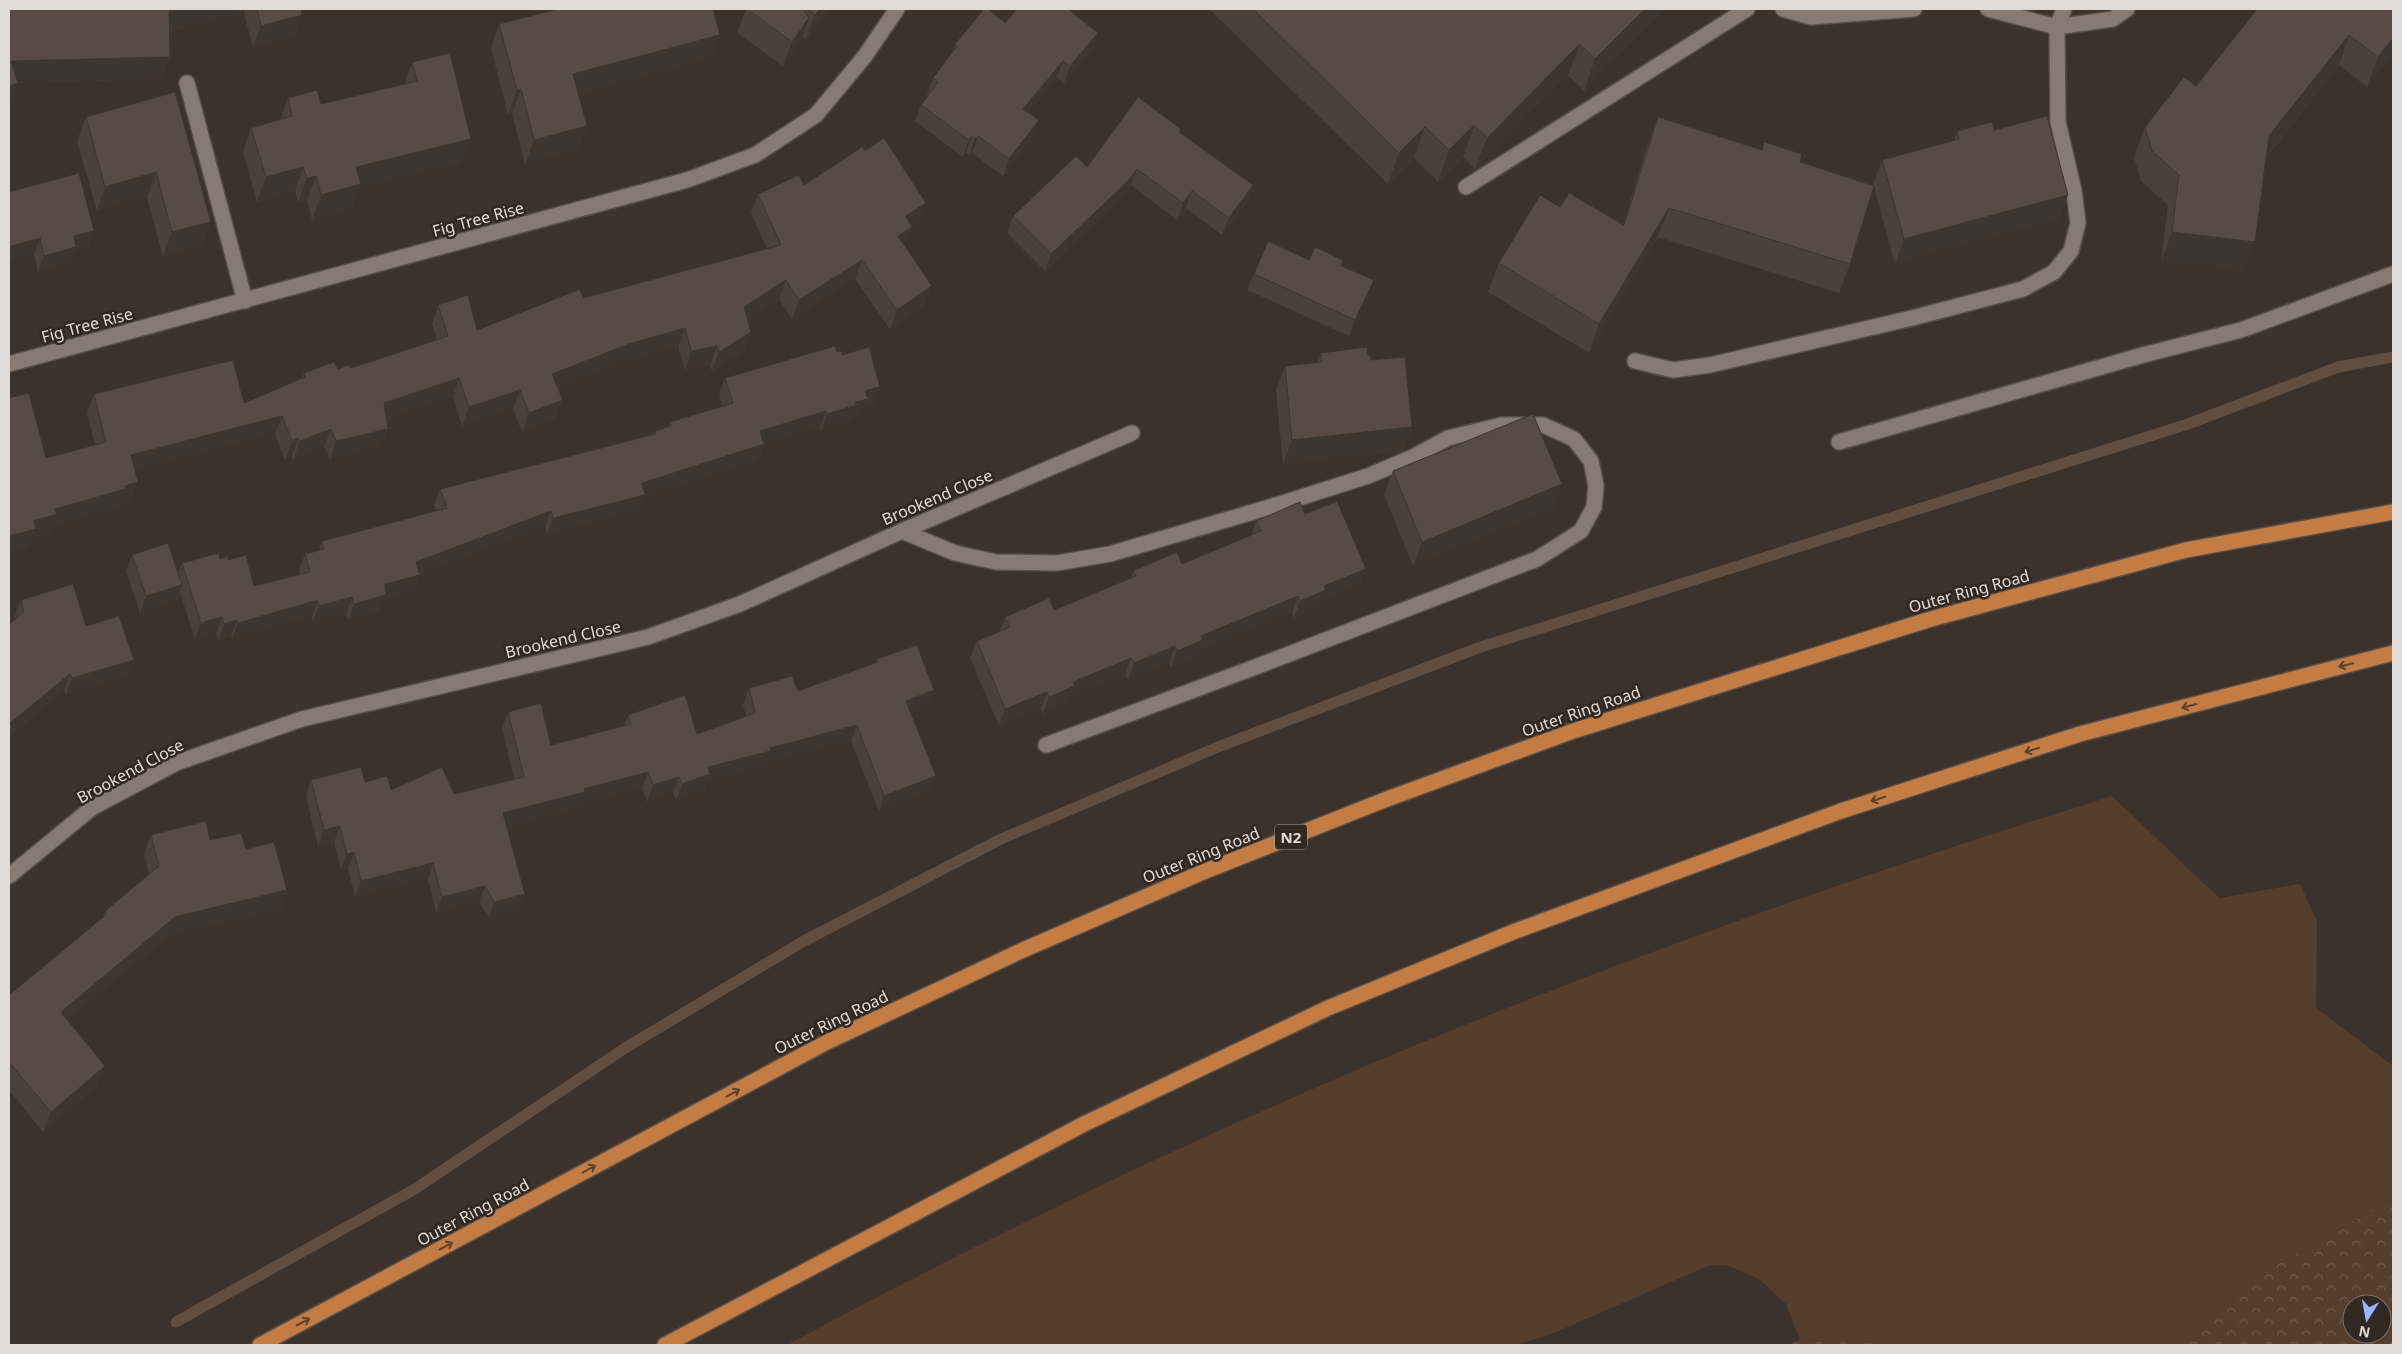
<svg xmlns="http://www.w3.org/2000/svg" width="2402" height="1354" font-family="'Noto Sans',sans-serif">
<defs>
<pattern id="forest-crowns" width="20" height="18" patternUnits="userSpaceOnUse" patternTransform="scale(1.25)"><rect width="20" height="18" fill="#563e2d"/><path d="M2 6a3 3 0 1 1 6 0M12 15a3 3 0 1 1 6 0" fill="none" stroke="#6e594b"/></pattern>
</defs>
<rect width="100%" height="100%" fill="#3b322b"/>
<path fill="#563e2d" d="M2112,796L2219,898L2300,884L2317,921L2316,1008L2393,1066V1198L2266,1271L2175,1345H1896L1800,1340L1786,1304L1759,1279L1726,1265L1708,1266L1549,1335L1516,1345H787C1068,1193 1360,1060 1661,949C1810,893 1960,844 2112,796Z"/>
<g fill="url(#forest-crowns)" fill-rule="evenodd">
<path d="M2393,1198V1345H2175L2266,1271ZM2352,1304H2382V1334H2352Z"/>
<polygon points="1800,1340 1884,1344 1896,1345 1788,1345"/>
</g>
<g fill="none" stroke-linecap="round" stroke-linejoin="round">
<polyline stroke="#604e40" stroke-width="11" points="176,1322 415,1189 625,1048 804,941 1001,839 1218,747 1478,648 2188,424 2338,367 2393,357"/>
<g stroke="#574f4a" stroke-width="18">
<g id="lane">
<polyline points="1783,9 1811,17 1914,9"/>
<polyline points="1988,9 2057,27 2113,19 2127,9"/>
<polyline points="1466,187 1747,9"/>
<polyline points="1635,361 1673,370 1710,365 1912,318 2023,289 2054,272 2071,251 2078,223 2074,191 2058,122 2057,27 2064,9"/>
<polyline points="1839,442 2143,355 2241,330 2393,274"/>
</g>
</g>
<g stroke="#574f4a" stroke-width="18">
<g id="street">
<polyline points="187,83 245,301"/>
<polyline points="9,364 687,180 755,155 816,115 865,56 897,9"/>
<polyline points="902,531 955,553 996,562 1057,563 1110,554 1280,504 1368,476 1413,457 1448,438 1502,425 1543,425 1574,439 1591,461 1596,486 1594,507 1581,531 1537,559 1258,666 1046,745"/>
<polyline points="9,876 93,807 176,763 302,719 648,637 740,604 902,531 1132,433"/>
</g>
</g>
<g stroke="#574f4a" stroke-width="18">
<g id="highway">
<polyline points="260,1345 827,1042 1023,950 1203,872 1387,799 1573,731 1931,619 2186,550 2393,512"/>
<polyline points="665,1345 1084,1124 1328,1008 1513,932 1841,811 2080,734 2393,653"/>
</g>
</g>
<use href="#lane" stroke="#857b73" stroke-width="15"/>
<use href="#street" stroke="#857b73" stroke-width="15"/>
<use href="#highway" stroke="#c37c43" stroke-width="15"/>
</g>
<g fill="#4a413b">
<polygon points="9,9 303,9 301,9 302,15 294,38 253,48 244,13 170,32 170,57 162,79 18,83 10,106 9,106"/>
<polygon points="746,9 829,9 806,40 802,36 800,42 783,66 737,33"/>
<polygon points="1209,9 1665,9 1584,91 1568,75 1475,169 1463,157 1438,182 1414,158 1388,184"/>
<polygon points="2393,9 2393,54 2367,87 2339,65 2267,156 2255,242 2244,272 2161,262 2168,205 2141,181 2134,157 2145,127 2196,86"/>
<polygon points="1005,23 1092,50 1064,83 1057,78 1028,112 1032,137 1003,176 972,153 969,156 966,153 963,157 915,121 921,105 928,96 927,94 933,78 952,53 955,44"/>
<polygon points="499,24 711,59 579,95 587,126 578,151 525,164 512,114 508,115 491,48"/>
<polygon points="412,62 462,163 359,189 352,209 312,220 307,200 298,202 295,191 257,202 243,152 251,128 280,120 288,98 321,104 404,84"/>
<polygon points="175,92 202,246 163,257 147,197 97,211 77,141 86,117"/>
<polygon points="1658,117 1873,185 1873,184 1882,160 1954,141 1957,131 1994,130 2059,220 1895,264 1874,187 1850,264 1839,293 1658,237 1589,353 1488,292 1499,263 1560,207 1623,225 1647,146"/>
<polygon points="1181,129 1180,132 1253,185 1247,202 1222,235 1186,208 1177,220 1131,185 1123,197 1045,271 1007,233 1013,216 1087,167"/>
<polygon points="804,185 920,221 912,226 905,246 925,305 890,329 855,279 792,319 779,299 747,319 751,332 744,351 712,371 710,365 685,370 678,347 622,363 558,388 556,419 522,432 513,409 462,426 453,397 387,419 388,429 381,448 330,460 324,447 293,460 292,456 285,460 275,434 135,471 131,501 121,504 119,508 52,527 50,533 33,538 29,548 46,458 95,445 87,413 94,394 244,403 302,378 304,373 351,368 437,340 432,324 438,305 477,330 583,298 767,249 751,213 758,194"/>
<polygon points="9,192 94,231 88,248 75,251 70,264 38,272 34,255"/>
<polygon points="1309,260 1343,260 1341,266 1374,280 1368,296 1349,336 1247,290 1254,274"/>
<polygon points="837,352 842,355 874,403 865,406 861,415 851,418 850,421 821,430 820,428 764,444 758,461 645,497 639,511 547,535 545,527 420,575 414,591 384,600 380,611 348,620 346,614 313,622 312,617 232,639 231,637 218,640 216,634 195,640 180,592 176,601 140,613 126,571 132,555 178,572 182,563 220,559 228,560 254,586 300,574 299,570 305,554 319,550 322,541 436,511 434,505 440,489 653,434 655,431 668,426 670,422 723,406 719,395 725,378"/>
<polygon points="1321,353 1368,355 1412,427 1403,451 1283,465 1276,390 1285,366 1318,362"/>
<polygon points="1393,471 1562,484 1554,509 1413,566 1384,495"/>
<polygon points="1305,514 1366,569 1359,586 1321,601 1319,607 1294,618 1292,613 1199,651 1197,657 1171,668 1169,663 1128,680 1125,675 1071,697 1069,703 1043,714 1041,709 999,726 970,658 977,641 1000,631 1005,617 1054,610 1131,578 1133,571 1182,564 1251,535 1256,521"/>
<polygon points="21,600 86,626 134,660 127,677 66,695 64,690 9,737 9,625 15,619 14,617"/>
<polygon points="877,659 934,690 928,706 911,713 936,776 930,793 879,812 851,741 767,764 766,767 707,782 704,791 676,800 673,793 647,802 642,788 581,805 579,809 507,827 525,894 519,911 489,918 479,902 436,913 428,879 355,897 348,868 341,870 334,842 318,846 306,796 311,780 365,782 391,790 454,794 514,779 502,728 508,712 551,745 624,726 628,715 697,734 746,716 743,705 749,688 798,691 875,663"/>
<polygon points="151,835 210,840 246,849 287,890 280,910 168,937 67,1020 98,1085 43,1132 9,1090 9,995 102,918 105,911 149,874 144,854"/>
</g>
<g fill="#3c3530">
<polygon points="179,9 246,9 244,13 161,34 169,11"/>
<polygon points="820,9 829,9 806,40 815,15"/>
<polygon points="1645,9 1665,9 1584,91 1595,59"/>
<polygon points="302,15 294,38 253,48 261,26"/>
<polygon points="809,18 800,42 783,66 792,42"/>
<polygon points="1098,33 1092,50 1064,83 1070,66"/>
<polygon points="720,35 711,59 565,99 573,74"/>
<polygon points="2349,35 2339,65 2258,166 2269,136"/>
<polygon points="2393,38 2393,54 2367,87 2378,57"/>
<polygon points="1580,44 1568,75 1475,169 1487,138"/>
<polygon points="170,57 162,79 9,83 11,61"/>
<polygon points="1063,61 1057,78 1017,125 1023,109"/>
<polygon points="18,83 10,106 9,106 9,86"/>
<polygon points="521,89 512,114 508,115 517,90"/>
<polygon points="1039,120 1032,137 1003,176 1009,159"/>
<polygon points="1474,125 1463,157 1438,182 1449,150"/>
<polygon points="587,126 578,151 525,164 534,140"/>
<polygon points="1425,127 1414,158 1388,184 1399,153"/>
<polygon points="972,136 966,153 963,157 969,140"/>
<polygon points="978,136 972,153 969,156 975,139"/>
<polygon points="471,139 462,163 359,189 352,209 312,220 321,195 356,167"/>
<polygon points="303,167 295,191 257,202 266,177"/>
<polygon points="1137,169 1131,185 1123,197 1045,271 1051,254"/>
<polygon points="156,172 147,197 97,211 105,187"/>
<polygon points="316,176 307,200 298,202 307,178"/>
<polygon points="1253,185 1247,202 1222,235 1229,218"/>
<polygon points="1192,191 1186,208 1177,220 1183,203"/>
<polygon points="2068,195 2059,220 1895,264 1904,239"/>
<polygon points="926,203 920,221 899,235 906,216"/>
<polygon points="1669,208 1658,237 1589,353 1599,324"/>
<polygon points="211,222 202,246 163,257 172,232"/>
<polygon points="912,227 905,246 891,255 898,236"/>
<polygon points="94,231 88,248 75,251 70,264 38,272 44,256 74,236"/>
<polygon points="2172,232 2255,242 2244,272 2161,262"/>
<polygon points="40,238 34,255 9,262 9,247"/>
<polygon points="862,260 855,279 792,319 799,300"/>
<polygon points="786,280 779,299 737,326 744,307"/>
<polygon points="1374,280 1368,296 1349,336 1355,320"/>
<polygon points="932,286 925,305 890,329 897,310"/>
<polygon points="685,328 678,347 622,363 545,393 552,374 629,344"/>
<polygon points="751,332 744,351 712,371 719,352"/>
<polygon points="717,346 710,365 685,370 691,351"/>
<polygon points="459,378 453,397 377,422 384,403"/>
<polygon points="880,387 874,403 865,406 861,415 851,418 850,421 821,430 827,414 865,391"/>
<polygon points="520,390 513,409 462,426 469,407"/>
<polygon points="563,400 556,419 522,432 529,413"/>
<polygon points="826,411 820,428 754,448 760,431"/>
<polygon points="282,416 275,434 124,474 131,455"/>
<polygon points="1412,427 1403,451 1283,465 1292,440"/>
<polygon points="331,429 324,447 293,460 300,441"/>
<polygon points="388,429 381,448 330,460 336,441"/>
<polygon points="298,438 292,456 285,460 292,441"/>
<polygon points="764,444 758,461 645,497 639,511 547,535 553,518 642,483"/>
<polygon points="138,482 131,501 121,504 119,508 52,527 50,533 33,538 29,548 9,553 9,536 34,521 55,509"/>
<polygon points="1562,484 1554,509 1413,566 1422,542"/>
<polygon points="551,511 545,527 420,575 414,591 384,600 380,611 348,620 354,604 416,562"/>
<polygon points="1366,569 1359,586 1321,601 1319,607 1294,618 1300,601 1324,586"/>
<polygon points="182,585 176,601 140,613 146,596"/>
<polygon points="1298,596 1292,613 1199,651 1197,657 1171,668 1177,651 1201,636"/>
<polygon points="352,597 346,614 313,622 319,606"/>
<polygon points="318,600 312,617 232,639 238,623"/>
<polygon points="222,617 216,634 195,640 201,623"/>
<polygon points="237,620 231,637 218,640 224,624"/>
<polygon points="1175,646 1169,663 1128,680 1134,663"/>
<polygon points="1131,658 1125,675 1071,697 1069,703 1043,714 1049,697 1073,682"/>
<polygon points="134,660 127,677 66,695 72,678"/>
<polygon points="70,674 64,690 9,737 9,727 10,723"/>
<polygon points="934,690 928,706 900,717 906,701"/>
<polygon points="1047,692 1041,709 999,726 1005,709"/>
<polygon points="857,725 851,741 767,764 766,767 707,782 704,791 676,800 682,784 708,767 770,748"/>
<polygon points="648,772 642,788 581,805 579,809 497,830 503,813 584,789"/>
<polygon points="936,776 930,793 879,812 884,796"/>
<polygon points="679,777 673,793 647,802 653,785"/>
<polygon points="340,826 334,842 318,846 324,830"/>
<polygon points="354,852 348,868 341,870 347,854"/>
<polygon points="433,863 428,879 355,897 361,881"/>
<polygon points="485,886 479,902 436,913 442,897"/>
<polygon points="287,890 280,910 168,937 53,1032 61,1012 175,917"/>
<polygon points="525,894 519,911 489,918 494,902"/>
<polygon points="105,1066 98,1085 43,1132 51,1112"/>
</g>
<g fill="#564c45" stroke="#3c3530">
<polygon points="9,9 179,9 169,11 170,57 11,61 18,83 9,86"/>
<polygon points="257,9 301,9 302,15 261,26"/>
<polygon points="558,9 713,9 720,35 573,74 587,126 534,140 521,89 517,90 499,24"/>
<polygon points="747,9 803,9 809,18 792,42"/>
<polygon points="807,9 820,9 815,15"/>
<polygon points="984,9 988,9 1005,23 1017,9 1068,9 1098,33 1070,66 1063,61 1023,109 1039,120 1009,159 978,136 975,139 972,136 969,140 921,105 938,82 933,78 957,46 955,44"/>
<polygon points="1253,9 1645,9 1595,59 1580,44 1487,138 1474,125 1449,150 1425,127 1399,153"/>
<polygon points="2257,9 2393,9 2393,38 2378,57 2349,35 2269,136 2255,242 2172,232 2179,175 2152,151 2145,127 2184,77 2196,86"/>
<polygon points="450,53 471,139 356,167 361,184 321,195 316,176 307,178 303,167 266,177 251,128 292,116 288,98 317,90 321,104 417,81 412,62"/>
<polygon points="175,92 211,222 172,232 156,172 105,187 86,117"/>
<polygon points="1138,97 1181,129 1179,132 1253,185 1229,218 1192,191 1183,203 1137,169 1129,180 1051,254 1013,216 1076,156 1087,167"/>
<polygon points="2047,116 2068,195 1904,239 1882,160 1959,139 1957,131 1992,122 1994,130"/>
<polygon points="1658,117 1762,150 1764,142 1802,154 1800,162 1874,186 1850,264 1669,208 1599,324 1499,263 1540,195 1560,207 1569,193 1624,225"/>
<polygon points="884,138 926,203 906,216 912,227 898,236 932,286 897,310 862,260 799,300 786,280 744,307 751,332 719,352 717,346 691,351 685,328 629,344 552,374 563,400 529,413 520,390 469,407 459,378 384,403 388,429 336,441 331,429 300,441 298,438 292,441 282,416 131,455 138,482 125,486 126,489 55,509 57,514 34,521 36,529 9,536 9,398 29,393 46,458 106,442 94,394 233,360 244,403 305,377 304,373 334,362 338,369 349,365 351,368 448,336 438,305 468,295 477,330 580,289 583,298 781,245 758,194 799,175 804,185 862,147 865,151"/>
<polygon points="79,173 94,231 74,236 76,247 44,256 40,238 9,247 9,192"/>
<polygon points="1268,241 1309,260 1315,247 1343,260 1341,266 1374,280 1355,320 1254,274"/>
<polygon points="835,346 837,352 841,351 842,355 869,347 880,387 865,391 868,399 855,402 856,405 827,414 826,411 760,431 764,444 642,483 645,495 553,518 551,511 416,562 420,575 385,584 386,595 354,604 352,597 319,606 318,600 238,623 237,620 224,624 222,617 201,623 182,563 219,553 220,559 228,556 228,560 246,555 254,586 310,572 305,554 324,549 322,541 447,508 440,489 656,434 655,431 671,426 670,422 733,403 725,378"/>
<polygon points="1367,347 1368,355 1370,355 1371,360 1405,357 1412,427 1292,440 1285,366 1322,362 1321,353"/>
<polygon points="1533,414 1562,484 1422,542 1393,471"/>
<polygon points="1337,501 1366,569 1324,586 1326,590 1300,601 1298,596 1201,636 1203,640 1177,651 1175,646 1134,663 1131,658 1073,682 1075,686 1049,697 1047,692 1005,709 977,641 1010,627 1005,617 1049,598 1054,610 1136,576 1133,571 1177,552 1182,564 1261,531 1256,521 1300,502 1305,514"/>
<polygon points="168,543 182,585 146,596 132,555"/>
<polygon points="73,584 86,626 119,616 134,660 72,678 70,674 10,723 12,727 9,730 9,625 24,612 21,600"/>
<polygon points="917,645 934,690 906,701 936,776 884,796 857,725 770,748 771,751 708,767 710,774 682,784 679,777 653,785 648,772 584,789 585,792 503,813 525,894 494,902 485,886 442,897 433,863 361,881 354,852 347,854 340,826 324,830 311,780 361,767 365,782 387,776 391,790 442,767 454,794 524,777 508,712 541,703 551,745 631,724 628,715 685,695 697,734 755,713 749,688 792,676 798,691 878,662 877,659"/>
<polygon points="206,821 210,840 241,833 246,849 274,842 287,890 175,917 61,1012 105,1066 51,1112 9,1062 9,995 107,914 105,911 159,866 151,835"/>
</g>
<defs><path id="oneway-shaft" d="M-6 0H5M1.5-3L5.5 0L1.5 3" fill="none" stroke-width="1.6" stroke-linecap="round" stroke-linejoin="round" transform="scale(1.25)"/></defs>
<g stroke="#5c412b">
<use href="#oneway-shaft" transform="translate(2346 665) rotate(166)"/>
<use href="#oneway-shaft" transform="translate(2189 706) rotate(165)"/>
<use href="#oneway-shaft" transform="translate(2032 750) rotate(162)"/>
<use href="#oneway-shaft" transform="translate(1878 799) rotate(162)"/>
<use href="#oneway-shaft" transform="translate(733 1093) rotate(-28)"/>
<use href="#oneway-shaft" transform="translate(589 1169) rotate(-28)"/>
<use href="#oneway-shaft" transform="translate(446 1246) rotate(-28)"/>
<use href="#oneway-shaft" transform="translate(303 1322) rotate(-28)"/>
</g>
<g text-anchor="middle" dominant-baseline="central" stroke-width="5" stroke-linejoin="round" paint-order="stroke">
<rect fill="#302821" stroke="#aca5a0" stroke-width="1" x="1275" y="824.5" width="32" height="25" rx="4"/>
<g font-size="15" font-weight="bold" fill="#e1dbd7">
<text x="1291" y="837">N2</text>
</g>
<g font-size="16" fill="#e1dbd7" stroke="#302821">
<text transform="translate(478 219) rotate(-15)">Fig Tree Rise</text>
<text transform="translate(87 325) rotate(-15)">Fig Tree Rise</text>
<text transform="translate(937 497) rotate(-23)">Brookend Close</text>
<text transform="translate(1969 591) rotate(-15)">Outer Ring Road</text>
<text transform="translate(563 639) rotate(-13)">Brookend Close</text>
<text transform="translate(1581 711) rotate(-19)">Outer Ring Road</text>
<text transform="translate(130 771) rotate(-28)">Brookend Close</text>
<text transform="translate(1201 855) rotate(-22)">Outer Ring Road</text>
<text transform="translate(831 1022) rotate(-26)">Outer Ring Road</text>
<text transform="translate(473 1212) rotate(-28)">Outer Ring Road</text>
</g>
</g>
<rect width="2402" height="1354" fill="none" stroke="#e1dbd7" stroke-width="20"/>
<g transform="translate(2367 1319) rotate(191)"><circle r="24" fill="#302821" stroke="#77706a"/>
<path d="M0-4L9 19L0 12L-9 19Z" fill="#99b5fd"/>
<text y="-8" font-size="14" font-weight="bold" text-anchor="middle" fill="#e1dbd7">N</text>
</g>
</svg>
